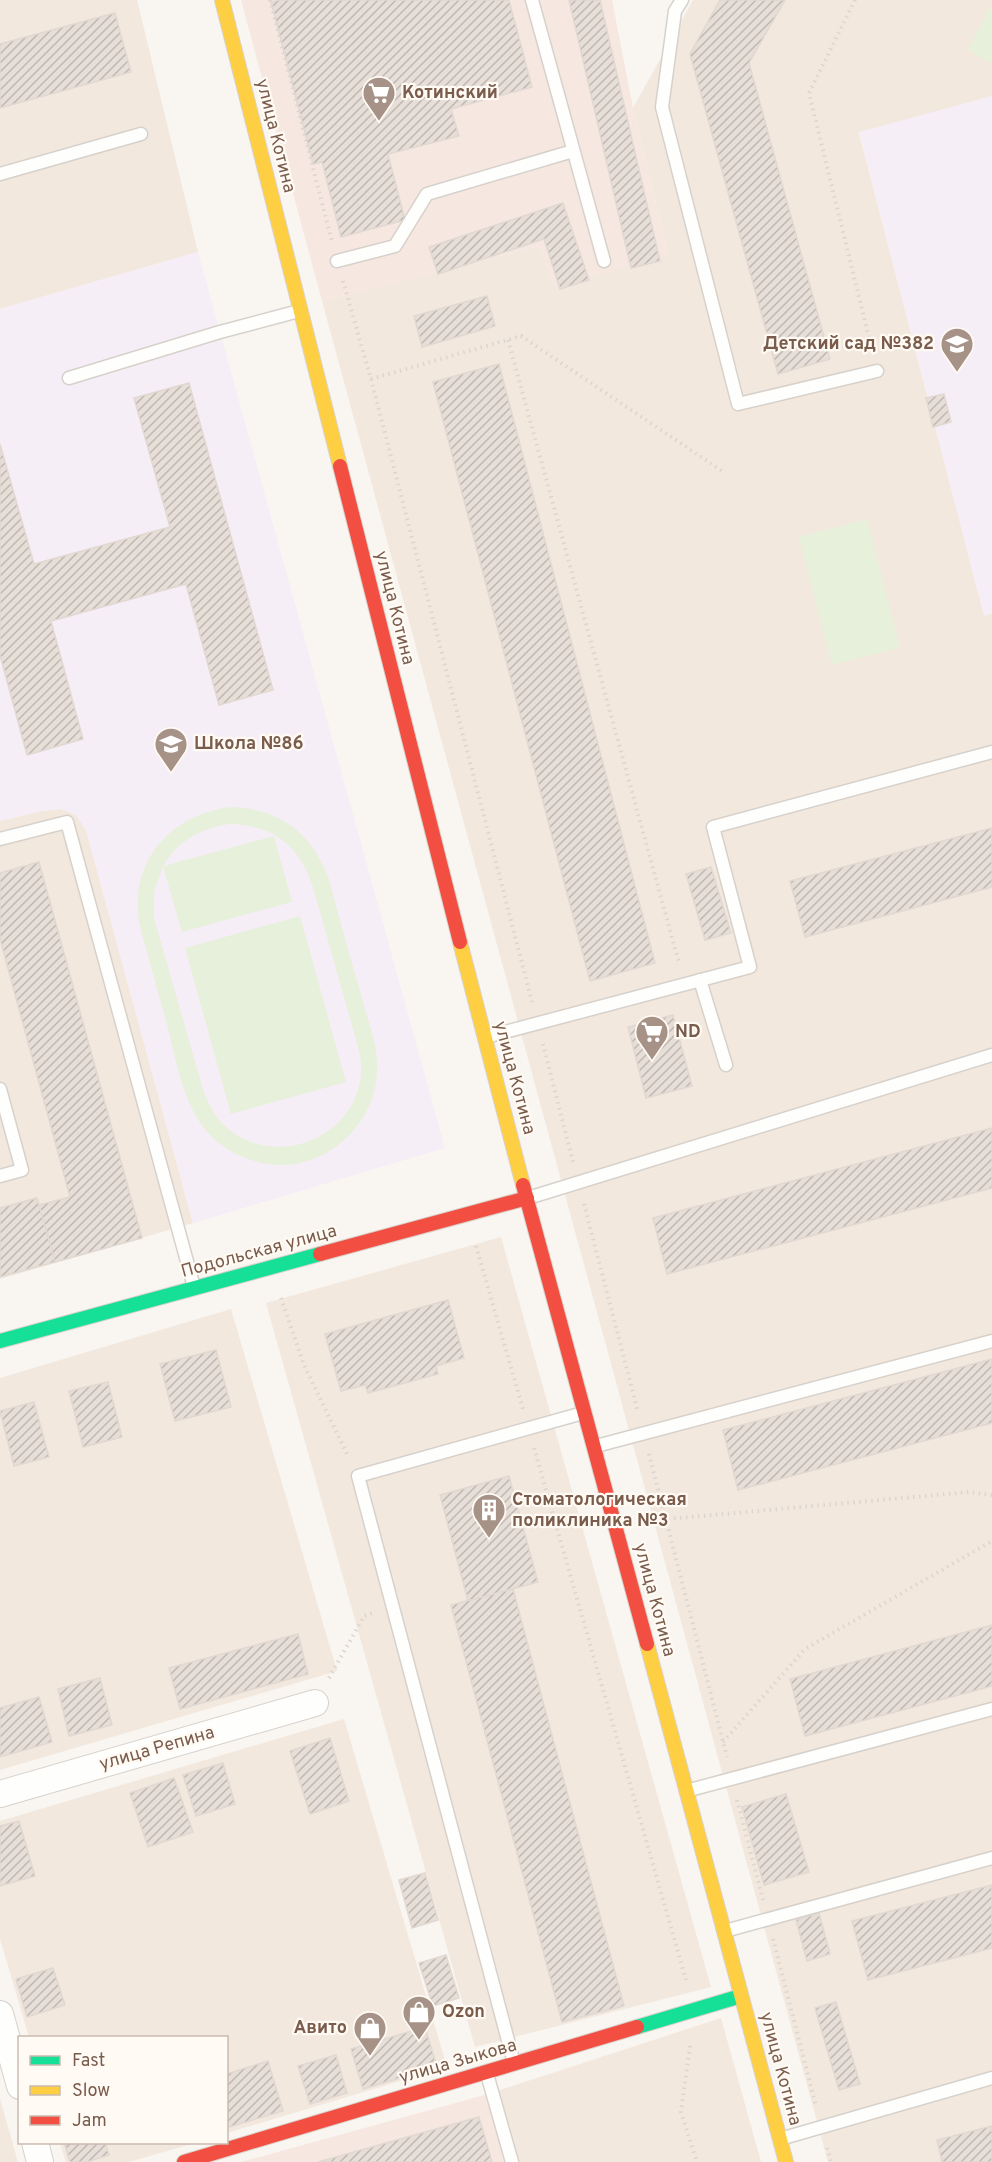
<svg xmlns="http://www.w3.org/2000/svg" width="992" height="2162" font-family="Overpass,sans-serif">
<defs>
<pattern id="building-hatch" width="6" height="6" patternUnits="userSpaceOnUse" patternTransform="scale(1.5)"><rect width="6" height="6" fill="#e6ded7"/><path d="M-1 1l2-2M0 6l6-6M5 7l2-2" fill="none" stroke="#bfb7b1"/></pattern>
</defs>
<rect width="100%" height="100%" fill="#f9f5f0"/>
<g fill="#f2e8de">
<polygon points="0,0 137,0 198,252 0,309"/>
<polygon points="693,0 992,0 992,96 859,133 984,615 992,613 992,2162 828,2162 322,301 539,246 668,254 633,108"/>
<polygon points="62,809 76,815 86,830 193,1223 0,1279 0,821 41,811"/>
<polygon points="501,1237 711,1987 475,2047 266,1303"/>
<polygon points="231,1309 337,1671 0,1770 0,1378"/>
<polygon points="344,1719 447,2067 227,2133 226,2038 29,2037 0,1939 0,1821"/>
<polygon points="721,2018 761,2162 507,2162 488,2094"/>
<polygon points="0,2099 18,2162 0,2162"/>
<polygon points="60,2143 195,2143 129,2162 66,2162"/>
</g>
<g fill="#f6e8e1">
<polygon points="241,0 612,0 633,108 668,254 553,287 539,246 322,301"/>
<polygon points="488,2094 507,2162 241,2162"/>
</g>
<g fill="#f6eef6">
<polygon points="992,96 992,613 984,616 859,132"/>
<polygon points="198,252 445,1148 193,1223 86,830 76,815 62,809 41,811 0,821 0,309"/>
</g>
<g fill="#e7f0db" fill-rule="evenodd">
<polygon points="992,3 992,63 968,50"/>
<polygon points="867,519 900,648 832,665 799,537"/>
<path d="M233,807C281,810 310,832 328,876C339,917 350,957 362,998C368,1021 378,1045 377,1069C377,1113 344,1153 300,1163C268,1170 232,1158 209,1134C182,1105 176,1058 166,1021C160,999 154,978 148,956C144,941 139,927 138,912C134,853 178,812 233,807ZM230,824C272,825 298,844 312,884L358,1047C360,1055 362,1065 361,1074C355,1141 270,1171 223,1124C214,1115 209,1104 204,1093L154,918V892L163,866L182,932L292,902L274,836L163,866C179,840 201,828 230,824Z"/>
<polygon points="300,916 346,1082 231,1114 185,948"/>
</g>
<g fill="url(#building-hatch)" stroke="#e2d8d2" stroke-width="1.5">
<polygon points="279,0 509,0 532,87 451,109 459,136 388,154 405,220 341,237 322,162 313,164 271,2"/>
<polygon points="569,0 600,0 660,261 631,268"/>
<polygon points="720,0 785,0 749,63 830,359 778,374 690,54"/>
<polygon points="115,13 131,72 0,108 0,44"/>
<polygon points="563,203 589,280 560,289 544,239 438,274 429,247"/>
<polygon points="487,296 495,326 422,347 414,316"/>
<polygon points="499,364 655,963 590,981 433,382"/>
<polygon points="189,383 273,690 219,705 186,584 51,621 83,739 27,755 0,655 0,444 34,564 170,527 134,398"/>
<polygon points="944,394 951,422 933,427 926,398"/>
<polygon points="992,828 992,887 805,937 790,881"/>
<polygon points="39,862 142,1238 55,1262 39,1205 70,1197 0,939 0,873"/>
<polygon points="711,867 731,933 705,940 686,874"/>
<polygon points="673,1015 692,1086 646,1098 628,1027"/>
<polygon points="992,1128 992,1188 667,1274 653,1218"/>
<polygon points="37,1198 55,1262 0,1277 0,1208"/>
<polygon points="448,1300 464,1358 436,1366 438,1374 368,1393 365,1385 341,1391 325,1334"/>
<polygon points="216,1350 231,1407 175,1421 160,1364"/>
<polygon points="992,1359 992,1423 738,1490 723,1430"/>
<polygon points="108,1382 122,1437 83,1447 69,1391"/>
<polygon points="34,1402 49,1457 14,1466 0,1411"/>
<polygon points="509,1476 538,1582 468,1601 440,1495"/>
<polygon points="513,1589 624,2006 562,2022 451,1605"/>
<polygon points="992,1625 992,1686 805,1736 790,1679"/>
<polygon points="298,1634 308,1674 180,1709 169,1668"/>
<polygon points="100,1678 112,1725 69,1736 58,1689"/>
<polygon points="39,1697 52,1742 0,1757 0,1708"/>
<polygon points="330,1738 349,1801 310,1814 290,1751"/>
<polygon points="223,1763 235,1804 196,1816 183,1775"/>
<polygon points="174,1778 193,1832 148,1847 130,1793"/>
<polygon points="786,1794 809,1872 764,1885 742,1807"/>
<polygon points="19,1821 35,1876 0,1886 0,1826"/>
<polygon points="425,1873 438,1920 412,1928 399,1880"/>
<polygon points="992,1885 992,1948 868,1980 852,1921"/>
<polygon points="819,1913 830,1954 807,1961 796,1920"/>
<polygon points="446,1955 459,1998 433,2006 419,1963"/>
<polygon points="53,1968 65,2005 27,2017 16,1979"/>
<polygon points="836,2002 860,2084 839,2090 815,2008"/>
<polygon points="425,2027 437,2067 363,2089 351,2049"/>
<polygon points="336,2055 347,2093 310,2104 298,2066"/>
<polygon points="268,2061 283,2111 229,2127 226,2118 226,2074"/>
<polygon points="479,2117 492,2162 318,2162"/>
<polygon points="992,2126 992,2162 942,2162 937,2140"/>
<polygon points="64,2142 105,2142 109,2155 87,2162 70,2162"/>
</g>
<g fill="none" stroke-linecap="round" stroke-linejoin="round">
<g stroke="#d7d1cb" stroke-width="15">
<g id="lane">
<polyline points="532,0 604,261"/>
<polyline points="682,0 675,11 662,107 738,404 877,371"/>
<polyline points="0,174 141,134"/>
<polyline points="337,261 395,246 427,194 573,151"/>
<polyline points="69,378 220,332 299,311"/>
<polyline points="0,839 67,822 194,1287"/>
<polyline points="700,980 726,1065"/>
<polyline points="486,1037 750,967 713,827 992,752"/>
<polyline points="0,1089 22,1170 0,1176"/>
<polyline points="528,1198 992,1055"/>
<polyline points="596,1446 992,1341"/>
<polyline points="686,1791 992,1709"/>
<polyline points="725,1931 992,1858"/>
<polyline points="514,2063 358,1476 583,1413"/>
<polyline points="487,2074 512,2162"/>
<polyline points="780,2139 992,2078"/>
</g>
</g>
<g stroke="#d7d1cb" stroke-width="28">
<g id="street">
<polyline points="0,1794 315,1703"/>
<polyline points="0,2014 20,2086"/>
<polyline points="35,2142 40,2162"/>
</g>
</g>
<g stroke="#d9d2cb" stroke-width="16">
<g id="fast">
<polyline points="0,1341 320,1254"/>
<polyline points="637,2027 741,1996"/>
</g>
</g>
<g stroke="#d9d2cb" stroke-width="16">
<g id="slow">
<polyline points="222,0 340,466"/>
<polyline points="460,942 523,1185"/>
<polyline points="647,1644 786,2162"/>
</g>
</g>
<g stroke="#d9d2cb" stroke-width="16">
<g id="jam">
<polyline points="340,466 460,942"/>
<polyline points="523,1185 647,1644"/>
<polyline points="320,1254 527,1198"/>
<polyline points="184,2162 637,2027"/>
</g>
</g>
<g stroke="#dcd5d0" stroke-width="4" stroke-dasharray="1.5 4.5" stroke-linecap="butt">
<polyline points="270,0 332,242"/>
<polyline points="855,0 809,93 872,350"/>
<polyline points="343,281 371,379 532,1002"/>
<polyline points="508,340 679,963"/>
<polyline points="371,379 521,336 722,471"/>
<polyline points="543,1044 573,1162"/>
<polyline points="584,1204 638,1412"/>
<polyline points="476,1246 523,1409"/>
<polyline points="281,1298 304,1365 348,1456"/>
<polyline points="534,1448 686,1980"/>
<polyline points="649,1454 727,1757"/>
<polyline points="668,1519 969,1492 992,1495"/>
<polyline points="329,1678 364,1616 372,1613"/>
<polyline points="723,1742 805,1649 992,1541"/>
<polyline points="737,1800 763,1900"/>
<polyline points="773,1939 816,2106"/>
<polyline points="690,2046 681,2112 697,2162"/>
<polyline points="827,2148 831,2162"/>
</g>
<use href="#lane" stroke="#fefefd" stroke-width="12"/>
<use href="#street" stroke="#fefefd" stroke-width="26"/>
<use href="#fast" stroke="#16e098" stroke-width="14"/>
<use href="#slow" stroke="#ffcf43" stroke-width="14"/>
<use href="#jam" stroke="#f24e42" stroke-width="14"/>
</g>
<defs>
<g id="supermarket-pin" transform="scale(1.725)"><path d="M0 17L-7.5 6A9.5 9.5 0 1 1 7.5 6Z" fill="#a69286" stroke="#fffaf3"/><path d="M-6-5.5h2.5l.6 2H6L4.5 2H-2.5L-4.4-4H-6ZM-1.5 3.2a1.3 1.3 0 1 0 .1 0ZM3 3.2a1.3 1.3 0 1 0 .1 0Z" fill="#fff"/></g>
<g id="school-pin" transform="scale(1.725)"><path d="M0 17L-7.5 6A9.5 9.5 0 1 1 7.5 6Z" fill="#a69286" stroke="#fffaf3"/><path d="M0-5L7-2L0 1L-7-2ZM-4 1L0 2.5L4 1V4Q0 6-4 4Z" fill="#fff"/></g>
<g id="building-pin" transform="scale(1.725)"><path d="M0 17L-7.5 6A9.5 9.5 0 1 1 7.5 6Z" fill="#a69286" stroke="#fffaf3"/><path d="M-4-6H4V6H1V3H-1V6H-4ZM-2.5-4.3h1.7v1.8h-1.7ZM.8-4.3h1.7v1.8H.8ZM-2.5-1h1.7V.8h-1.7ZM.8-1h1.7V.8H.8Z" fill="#fff"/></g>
<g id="shop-pin" transform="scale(1.725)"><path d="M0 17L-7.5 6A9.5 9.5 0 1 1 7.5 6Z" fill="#a69286" stroke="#fffaf3"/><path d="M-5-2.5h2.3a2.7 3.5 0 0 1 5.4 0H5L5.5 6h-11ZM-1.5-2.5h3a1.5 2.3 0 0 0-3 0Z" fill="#fff"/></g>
</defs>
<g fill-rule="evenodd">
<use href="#supermarket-pin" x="379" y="93"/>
<use href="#school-pin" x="957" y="344"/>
<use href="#school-pin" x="171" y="744"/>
<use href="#supermarket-pin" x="652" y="1032"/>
<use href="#building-pin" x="489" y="1510"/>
<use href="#shop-pin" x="419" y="2012"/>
<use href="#shop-pin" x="370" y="2028"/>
</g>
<g text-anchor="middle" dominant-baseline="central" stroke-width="4.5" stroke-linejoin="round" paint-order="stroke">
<g font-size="18" font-weight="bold" fill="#7a5c4d" stroke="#fffaf3" text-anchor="start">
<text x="402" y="93">Котинский</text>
<text x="934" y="344" text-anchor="end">Детский сад №382</text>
<text x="194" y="744">Школа №86</text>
<text x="675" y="1032">ND</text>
<text x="512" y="1500">Стоматологическая<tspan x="512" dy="21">поликлиника №3</tspan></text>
<text x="442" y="2012">Ozon</text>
<text x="347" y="2028" text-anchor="end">Авито</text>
</g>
<g font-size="18" fill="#7a5c4d" stroke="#fffaf3">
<text transform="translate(275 136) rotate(76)">улица Котина</text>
<text transform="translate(394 608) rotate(76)">улица Котина</text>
<text transform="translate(514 1078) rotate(75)">улица Котина</text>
<text transform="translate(259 1252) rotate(-15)">Подольская улица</text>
<text transform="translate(654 1600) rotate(75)">улица Котина</text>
<text transform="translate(157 1749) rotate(-16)">улица Репина</text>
<text transform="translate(458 2062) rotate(-16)">улица Зыкова</text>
<text transform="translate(780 2069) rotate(75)">улица Котина</text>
</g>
</g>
<rect x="18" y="2036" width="210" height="108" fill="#fffaf3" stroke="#cabbb1" stroke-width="1.5"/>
<rect x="30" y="2056" width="30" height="9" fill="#16e098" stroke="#cabbb1" stroke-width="1.5"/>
<text x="72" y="2066" font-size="18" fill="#7a5c4d">Fast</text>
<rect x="30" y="2086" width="30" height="9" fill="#ffcf43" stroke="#cabbb1" stroke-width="1.5"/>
<text x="72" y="2096" font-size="18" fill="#7a5c4d">Slow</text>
<rect x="30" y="2116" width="30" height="9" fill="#f24e42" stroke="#cabbb1" stroke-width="1.5"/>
<text x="72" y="2126" font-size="18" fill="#7a5c4d">Jam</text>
</svg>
